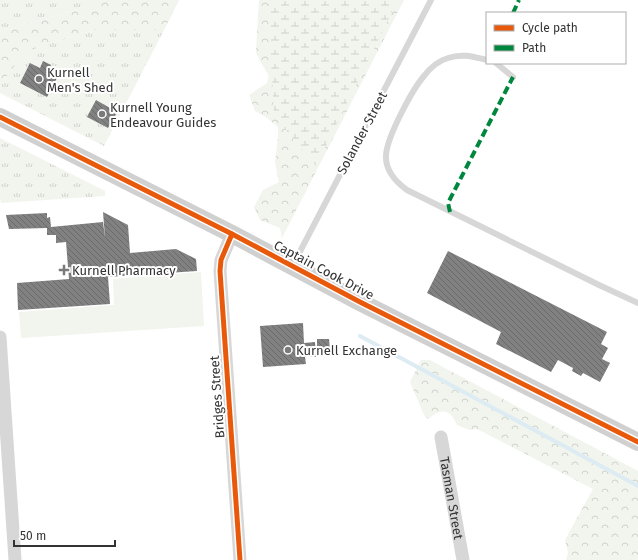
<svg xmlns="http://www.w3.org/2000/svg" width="638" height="560" font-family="'Fira Sans',sans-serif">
<defs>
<pattern id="forest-crowns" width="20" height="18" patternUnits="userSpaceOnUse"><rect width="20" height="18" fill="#f1f5ed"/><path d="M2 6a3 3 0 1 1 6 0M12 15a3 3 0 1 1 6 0" fill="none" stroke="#cfd2cc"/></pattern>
<pattern id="wetland-marsh" width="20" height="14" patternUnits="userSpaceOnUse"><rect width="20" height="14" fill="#f1f5ed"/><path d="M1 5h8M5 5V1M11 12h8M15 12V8" fill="none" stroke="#cfd2cc"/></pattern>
<pattern id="park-tufts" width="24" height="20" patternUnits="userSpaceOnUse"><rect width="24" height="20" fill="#f1f5ed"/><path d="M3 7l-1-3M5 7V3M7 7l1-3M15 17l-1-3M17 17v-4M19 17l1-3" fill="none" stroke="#cfd2cc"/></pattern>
<pattern id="building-back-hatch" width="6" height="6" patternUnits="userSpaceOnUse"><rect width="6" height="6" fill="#818181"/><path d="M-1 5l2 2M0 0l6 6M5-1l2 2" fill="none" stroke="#6a6a6a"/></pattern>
</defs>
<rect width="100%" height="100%" fill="#fff"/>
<polygon fill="#f1f5ed" points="201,272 204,326 21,338 19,312 114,305 113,279"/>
<g fill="url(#forest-crowns)">
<polygon points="101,0 179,0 164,30 93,30 28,51 13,68 0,86 0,32 99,3"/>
<polygon points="259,0 404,0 282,238 280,228 260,220 254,207 263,190 279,182 275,162 278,137 278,127 266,117 255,111 249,95 267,83 269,76 260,61 256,52"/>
<path d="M421,360H430L638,471V560H566L568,552L565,540L593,489L477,429L469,430L457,425C450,408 441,408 428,419L424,415L410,382Z"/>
</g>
<polygon fill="url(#wetland-marsh)" points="268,0 398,0 316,166 274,115"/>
<g fill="url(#park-tufts)">
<polygon points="0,0 101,0 99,3 0,32"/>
<polygon points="93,30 164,30 104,146 0,93 0,86 13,68 28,51"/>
<polygon points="0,138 105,191 105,196 1,203 0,198"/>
</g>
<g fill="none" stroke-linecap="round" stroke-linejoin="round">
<polyline stroke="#ddebf3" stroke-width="4" points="360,336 638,486"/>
</g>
<g fill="url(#building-back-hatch)">
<polygon points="43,61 51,65 48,71 58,76 47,97 20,83 30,63 40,68"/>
<polygon points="96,100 117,112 108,128 87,117"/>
<polygon points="103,212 128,225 130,253 176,249 196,259 197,271 108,277 110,304 18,310 17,283 69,279 66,242 56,243 56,235 47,235 47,228 9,229 6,215 47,213 47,218 50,217 51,227 103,222 105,238"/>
<polygon points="448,251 607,332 601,344 608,348 602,359 610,363 600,382 583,373 581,376 572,371 573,368 558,360 551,372 496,344 501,332 427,293"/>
<polygon points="303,323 304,343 315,342 316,357 305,357 306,364 263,367 260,326"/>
<polygon points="317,339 329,339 330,350 317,351"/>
</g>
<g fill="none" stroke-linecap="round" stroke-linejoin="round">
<g stroke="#d7d7d7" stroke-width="6">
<path d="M487,60C474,57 462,53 448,58C438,61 430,68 424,76C412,90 387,137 386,155C385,170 396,182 407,190L599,285L638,303"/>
<polyline points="496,63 513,77"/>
<polyline points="293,265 431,0"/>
</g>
<g stroke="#d7d7d7" stroke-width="13">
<polyline points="232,234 221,260 220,271 240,560"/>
<polyline points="0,337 15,560"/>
<path id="s1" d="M441,437L463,560"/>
</g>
<polyline stroke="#d0d0d0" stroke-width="18" points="0,117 232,234 360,302 638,442"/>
<g stroke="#00873e" stroke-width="4" stroke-dasharray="8 4" stroke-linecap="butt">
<polyline points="513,13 519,0"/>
<polyline points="450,212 448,203 513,77"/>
</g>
<g stroke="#fff" stroke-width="8">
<g id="cycleway">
<polyline points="0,117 232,234 360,302 638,442"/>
<polyline points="232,234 221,260 220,271 240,560"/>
</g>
</g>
<use href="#cycleway" stroke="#e8590c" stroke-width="5"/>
</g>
<g fill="#7a7a7a" stroke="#fff" stroke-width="1.5">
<circle cx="39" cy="79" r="4"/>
<circle cx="102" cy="114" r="4"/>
<path d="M62 264h4v4h4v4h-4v4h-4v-4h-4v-4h4z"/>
<circle cx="288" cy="350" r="4"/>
</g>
<g text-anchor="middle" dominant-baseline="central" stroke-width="4" stroke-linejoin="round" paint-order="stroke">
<g font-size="13" fill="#333" stroke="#fff" text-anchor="start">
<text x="47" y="72">Kurnell<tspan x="47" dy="15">Men's Shed</tspan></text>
<text x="110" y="107">Kurnell Young<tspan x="110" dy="15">Endeavour Guides</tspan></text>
<text x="72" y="270">Kurnell Pharmacy</text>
<text x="296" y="350">Kurnell Exchange</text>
</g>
<g font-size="13" fill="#333" stroke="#fff">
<text transform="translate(362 133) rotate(-62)">Solander Street</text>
<text transform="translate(324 270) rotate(28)">Captain Cook Drive</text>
<text transform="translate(217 397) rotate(-94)">Bridges Street</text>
<text stroke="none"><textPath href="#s1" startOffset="62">Tasman Street</textPath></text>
</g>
</g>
<rect x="486" y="12" width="140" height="52" fill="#ffffff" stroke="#adadad"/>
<rect x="494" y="25" width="20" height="6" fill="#e8590c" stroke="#adadad"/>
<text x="522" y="32" font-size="12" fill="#333333">Cycle path</text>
<rect x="494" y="45" width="20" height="6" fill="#00873e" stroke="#adadad"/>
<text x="522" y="52" font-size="12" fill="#333333">Path</text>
<path d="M14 540v6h101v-6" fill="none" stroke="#333333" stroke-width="2"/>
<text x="20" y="540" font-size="12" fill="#333333" stroke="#ffffff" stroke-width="3" paint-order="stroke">50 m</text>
</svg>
